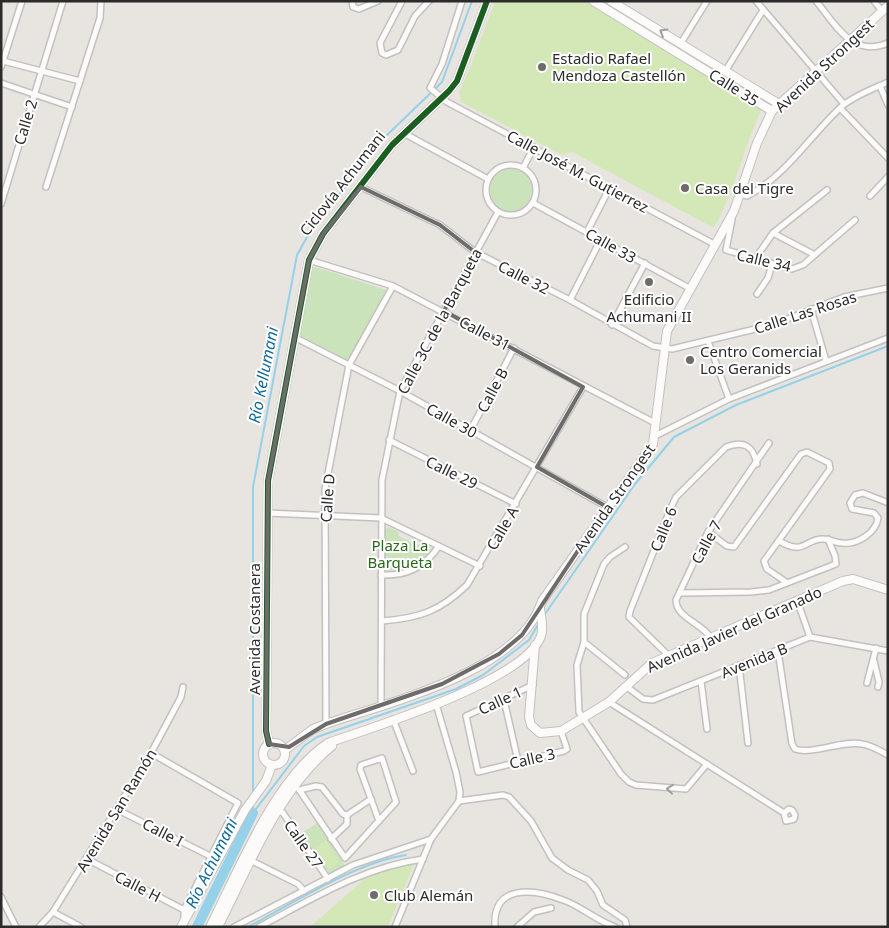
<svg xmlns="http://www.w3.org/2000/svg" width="889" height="928" font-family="'Noto Sans',sans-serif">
<rect width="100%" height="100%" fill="#e8e5e0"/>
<g fill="#cae3ba">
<circle cx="511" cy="190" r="21"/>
<polygon points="315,267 386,290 349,359 347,360 301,336 300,334 312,268"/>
<polygon points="388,527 397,531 399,536 416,545 423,542 429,545 431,551 417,566 387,571 383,566 383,532"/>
<polygon points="317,823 345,866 330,874 302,833"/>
</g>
<g fill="#d4e7b7">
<path d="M495,1H586L762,109C743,148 735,191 714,228L572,152L562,155L461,102L459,92L470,68Z"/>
<polygon points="326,840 340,862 329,869 315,847"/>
<polygon points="409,862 414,864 388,927 310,927 366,878"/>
</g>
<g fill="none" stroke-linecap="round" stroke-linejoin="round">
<g stroke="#95d1e9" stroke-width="2">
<polyline points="543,617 635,484 674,437 736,405 888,346"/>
<polyline points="253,793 253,487 297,255 311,230 384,138 442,82 472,1"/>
<polyline points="253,813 253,805"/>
<polyline points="253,813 304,746 317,737 456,689 483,675 529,640 539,623"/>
<path d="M248,927C293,903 357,862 406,855"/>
</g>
<polyline stroke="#95d1e9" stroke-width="10" points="197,927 253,813"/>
<g stroke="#c2c1c1" stroke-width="8">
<g id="street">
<polyline points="352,1 353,7 359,9 378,1"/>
<polyline points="402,1 380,43 382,53 386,55 398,50 415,16 429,1"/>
<polyline points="462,1 442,64 430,88 447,102 714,244"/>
<polyline points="756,1 844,104"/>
<path d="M816,1C836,25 852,58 888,43"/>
<polyline points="874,1 882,11"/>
<polyline points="681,43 707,1"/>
<polyline points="3,61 80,81"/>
<polyline points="1,67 22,1"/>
<polyline points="726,70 763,10"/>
<polyline points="1,83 72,107"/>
<polyline points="880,86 888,105"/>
<polyline points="840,108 888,158"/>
<polyline points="406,132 409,136 488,179"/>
<circle cx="511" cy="190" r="25"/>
<polyline points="523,168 534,147"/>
<polyline points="46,187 100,18 101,1"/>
<polyline points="361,187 440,225 475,252 570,300 653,346 672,349 772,325 844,297 888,288"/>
<path d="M740,194L747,196C786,176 809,137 841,107C853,96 873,89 888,82"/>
<polyline points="870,196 888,177"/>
<polyline points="533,203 689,288"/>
<polyline points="1,204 63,1"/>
<polyline points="732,219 726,250 792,269 803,265 855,220"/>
<polyline points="587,232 610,187"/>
<polyline points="773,233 813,254"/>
<polyline points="755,259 773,233 827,190"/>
<polyline points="309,260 393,286 655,423"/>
<polyline points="757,294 768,278 772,264"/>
<polyline points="570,300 601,239"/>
<polyline points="811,309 826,361"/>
<polyline points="612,325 645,263"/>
<polyline points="294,337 400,391 607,507"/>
<polyline points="708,341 729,399"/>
<polyline points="470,431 514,348"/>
<polyline points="655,436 729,399 888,338"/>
<polyline points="389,440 516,504"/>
<polyline points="267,513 381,518 480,566"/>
<polyline points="708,532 727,546 734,547 801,454 807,452 829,463 830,469 764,561 767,569 786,582"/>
<path d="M779,541C805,556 804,539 823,539C830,539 836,543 842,543C857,545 876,533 878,518L874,513L852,509L850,503L855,495L863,493L886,502"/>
<polyline points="625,547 610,557 604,564 584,614 584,642 577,665 579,712 621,774 629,782 636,785 686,789 707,764"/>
<path d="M381,575C407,576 424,568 439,546"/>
<polyline points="680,593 751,592 769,590 836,564 835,556 828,539"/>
<polyline points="797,600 810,637"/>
<path d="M382,621C420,618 440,611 467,585L583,387"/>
<path d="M710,637C702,623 676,618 676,600L708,532L769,443"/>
<polyline points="584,642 625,675"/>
<path d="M778,651L792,744L795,749C813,755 842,740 862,744C871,745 880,751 888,755"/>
<path d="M668,655L629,617L630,611L670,510L676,497L726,447C744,440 753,446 757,464"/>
<polyline points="874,661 879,682 878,687"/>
<polyline points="739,665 748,743"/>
<polyline points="701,681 707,729"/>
<polyline points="867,683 876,648"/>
<polyline points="533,685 466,716 478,772 564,751 567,749 561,731"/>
<polyline points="627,687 643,699 653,700 810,637 888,651"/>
<polyline points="504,700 518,761"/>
<polyline points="609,702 784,813 786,821 794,819 795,815 792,810 789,809 784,813"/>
<polyline points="381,705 382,480 400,391 498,212"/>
<polyline points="393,719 413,771"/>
<polyline points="326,724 325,489 349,365 393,286"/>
<polyline points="151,753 238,803 184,910 184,919"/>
<polyline points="299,790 316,786 322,787 343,814 347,815 371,799"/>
<polyline points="300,791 345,858 396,802 382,758 361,765 360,769 379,821"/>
<polyline points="459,801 503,795 509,797 531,821 552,858 568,870 588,880 597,891 603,905 625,920 627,927"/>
<polyline points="116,809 210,856"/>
<polyline points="278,810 283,813 328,879"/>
<polyline points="331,839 347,824 347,815"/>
<polyline points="87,859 186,911"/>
<polyline points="252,861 298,884 304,891"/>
<polyline points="1,897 16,927"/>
<polyline points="53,912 81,927"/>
<polyline points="39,927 53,912 151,753 181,697 183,687"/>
<polyline points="234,927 353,865 431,839"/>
<path d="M259,927C312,899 363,867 423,859"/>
<polyline points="395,927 431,839 459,801 460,792 456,772 436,704"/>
<path d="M495,927C492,883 535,889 563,900C581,906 595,920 615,927"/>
<polyline points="517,927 534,912 551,908"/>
</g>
</g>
<g stroke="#c2c1c1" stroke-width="10">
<g id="secondary">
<polyline points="593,1 772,111"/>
<polyline points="611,1 779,104"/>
<polyline points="535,645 529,717 531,725 540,733 561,731 609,702 652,663 843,581 853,579 888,590"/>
<circle cx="274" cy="754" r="11"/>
<polyline points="269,744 266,731 268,481 309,260 323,234 392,145 449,91 457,81 487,1"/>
<path d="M285,750L313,729L326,724C389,702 520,672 542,601L653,444L667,331L734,211L757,143L772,111L888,6"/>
<polyline points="181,927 245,810 266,781 272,765"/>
<path d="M210,927C239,870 275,778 328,743C373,727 525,681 541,636C544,627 541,618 540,609"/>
<path d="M218,927C249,866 278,790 332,746"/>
</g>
</g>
<use href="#street" stroke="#fcfbfa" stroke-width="5"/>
<use href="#secondary" stroke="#fcfbfa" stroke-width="8"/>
<g stroke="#fff" stroke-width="9">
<polyline id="cycleway" points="269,744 266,731 268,481 309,260 323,234 392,145 449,91 457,81 487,1"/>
</g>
<use href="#cycleway" stroke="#1b5e20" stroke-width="6"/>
</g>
<defs><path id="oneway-chevron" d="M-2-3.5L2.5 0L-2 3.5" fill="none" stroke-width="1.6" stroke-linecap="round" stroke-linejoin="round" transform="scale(1.25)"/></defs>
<g stroke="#9e9d9d">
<use href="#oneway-chevron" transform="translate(663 32) rotate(-149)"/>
<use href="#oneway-chevron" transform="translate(670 789) rotate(-174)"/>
</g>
<path fill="none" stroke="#6d6c6a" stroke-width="4" stroke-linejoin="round" d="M361,187L440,225L475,252L444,311L583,387L537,467L607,507L522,635L499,654L442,684L326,724L289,747L269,744L266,731L268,481L309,260L323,234Z"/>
<g fill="#6d6c6a" stroke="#fff" stroke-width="2">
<circle cx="542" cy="67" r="5"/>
<circle cx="685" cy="188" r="5"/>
<circle cx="649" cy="282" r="5"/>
<circle cx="690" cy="360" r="5"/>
<circle cx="374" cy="895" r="5"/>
</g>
<g text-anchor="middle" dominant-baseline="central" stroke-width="4" stroke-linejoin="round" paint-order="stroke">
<g font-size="15" fill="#2b2b2b" stroke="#fff" text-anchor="start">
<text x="552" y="58">Estadio Rafael<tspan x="552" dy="17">Mendoza Castellón</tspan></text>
<text x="695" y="188">Casa del Tigre</text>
<text x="649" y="299" text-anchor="middle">Edificio<tspan x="649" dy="17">Achumani II</tspan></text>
<text x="700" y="351">Centro Comercial<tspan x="700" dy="17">Los Geranids</tspan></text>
<text x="384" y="895">Club Alemán</text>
</g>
<g font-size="15" fill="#2b2b2b" stroke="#fff">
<text transform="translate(824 65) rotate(-43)">Avenida Strongest</text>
<text transform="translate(734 87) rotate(32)">Calle 35</text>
<text transform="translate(25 122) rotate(-73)">Calle 2</text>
<text transform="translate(578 171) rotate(28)">Calle José M. Gutierrez</text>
<text transform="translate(342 183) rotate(-52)">Ciclovía Achumani</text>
<text transform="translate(611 245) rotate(29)">Calle 33</text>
<text transform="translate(764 260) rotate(13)">Calle 34</text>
<text transform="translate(524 277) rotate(27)">Calle 32</text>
<text transform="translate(805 312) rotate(-18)">Calle Las Rosas</text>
<text transform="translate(439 321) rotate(-62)">Calle 3C de la Barqueta</text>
<text transform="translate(485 333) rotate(28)">Calle 31</text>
<text transform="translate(492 390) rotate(-62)">Calle B</text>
<text transform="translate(452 420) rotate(29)">Calle 30</text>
<text transform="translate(452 472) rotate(26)">Calle 29</text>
<text transform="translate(327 498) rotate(-86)">Calle D</text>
<text transform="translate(614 498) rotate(-55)">Avenida Strongest</text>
<text transform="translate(502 528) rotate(-60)">Calle A</text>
<text transform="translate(663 529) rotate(-68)">Calle 6</text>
<text transform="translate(706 542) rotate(-62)">Calle 7</text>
<text transform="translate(254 629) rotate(-90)">Avenida Costanera</text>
<text transform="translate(734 629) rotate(-24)">Avenida Javier del Granado</text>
<text transform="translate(754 660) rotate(-22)">Avenida B</text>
<text transform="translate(500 700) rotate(-25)">Calle 1</text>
<text transform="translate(532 758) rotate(-13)">Calle 3</text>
<text transform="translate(116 810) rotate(-59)">Avenida San Ramón</text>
<text transform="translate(163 832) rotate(27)">Calle I</text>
<text transform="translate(304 844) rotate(55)">Calle 27</text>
<text transform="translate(138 886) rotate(27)">Calle H</text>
</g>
<g font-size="15" fill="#29671b" stroke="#fff">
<text x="400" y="545">Plaza La<tspan x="400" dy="17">Barqueta</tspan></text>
</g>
<g font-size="16" font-style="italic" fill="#0f679a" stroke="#fff">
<text transform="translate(263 375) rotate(-79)">Río Kellumani</text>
<text transform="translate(211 863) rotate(-64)">Río Achumani</text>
</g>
</g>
<rect width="889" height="928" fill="none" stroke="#2b2b2b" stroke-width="5"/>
</svg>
